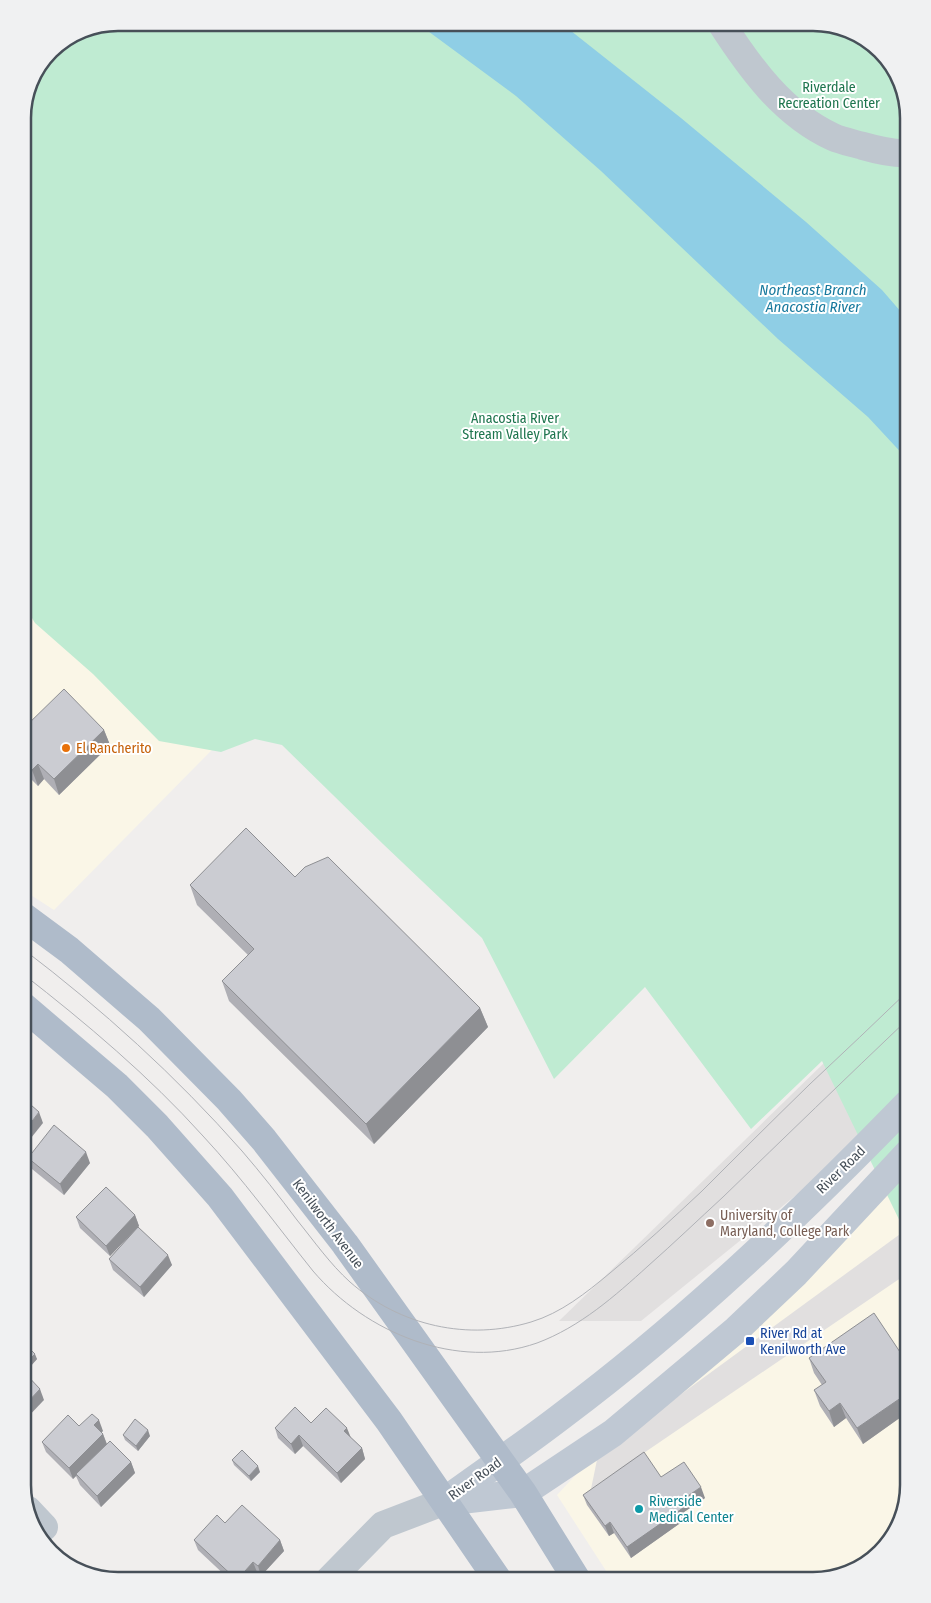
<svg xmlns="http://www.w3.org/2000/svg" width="931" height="1603" font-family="'Fira Sans Condensed',sans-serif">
<rect width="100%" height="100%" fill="#f0eeed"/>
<g fill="#faf6e7">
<polygon points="23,303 347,613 54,910 23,890"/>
<polygon points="908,1154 908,1485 893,1538 855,1571 813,1580 612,1580 557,1495 613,1435"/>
</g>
<g fill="#e1dfdf">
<polygon points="825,1062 864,1140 641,1321 559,1321"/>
<polygon points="907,1229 908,1232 908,1273 591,1489 598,1455"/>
</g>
<polygon fill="#bfebd2" points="118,23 819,23 866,39 899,76 908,118 908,1238 822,1061 751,1129 645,987 554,1079 482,938 383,844 282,745 255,739 221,752 159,741 93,674 35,623 23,603 23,112 51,50 82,30"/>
<polygon fill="#8fcee5" points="417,23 561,23 681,118 806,222 882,290 908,320 908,460 868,417 778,339 601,171 516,96"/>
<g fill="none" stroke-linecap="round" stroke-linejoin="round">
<g stroke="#bfc7cf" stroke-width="28">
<path d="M721,23C750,68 783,114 833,137C842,141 853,143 863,146C877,150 894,154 908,153"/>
<polyline points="28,1510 44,1527"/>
<polyline points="329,1580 383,1525 443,1502"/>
</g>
<g stroke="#bfc8d3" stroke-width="28">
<path d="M443,1502C483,1473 524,1445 563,1415C687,1322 800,1214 908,1103"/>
<polyline points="444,1502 523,1493 613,1433 736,1330 796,1273 908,1153"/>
</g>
<g stroke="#afbbca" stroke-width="28">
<polyline points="23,916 69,950 149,1019 229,1100 264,1140 345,1244 523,1493 577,1580"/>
<polyline points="23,1006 117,1086 157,1126 220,1197 389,1421 498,1580"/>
</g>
<g stroke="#b0b2b7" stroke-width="1">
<path d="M23,949C102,1009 176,1076 242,1151C261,1173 279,1196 297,1220C314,1241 330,1264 350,1282C400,1326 468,1341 531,1322C561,1313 586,1293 610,1273C642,1247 672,1219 702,1191C738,1155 774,1119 810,1084C843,1053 876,1022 908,991"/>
<path d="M23,974C86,1023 149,1076 203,1136C243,1179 277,1226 313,1271C366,1333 457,1371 537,1343C580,1327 615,1296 648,1266C674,1243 698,1220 723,1197C785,1137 846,1078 908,1019"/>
</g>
</g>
<g fill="#afafb5">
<polygon points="23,729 104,730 110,745 59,795 44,779 38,786 29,777 24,761 25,760 23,757"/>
<polygon points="295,877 480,1008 488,1027 374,1144 229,1001 222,981 248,955 197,905 190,885"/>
<polygon points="28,1158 90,1163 64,1195 32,1169"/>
<polygon points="135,1215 139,1226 138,1227 172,1265 144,1297 113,1270 109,1259 129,1236 110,1256 80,1228 76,1217"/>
<polygon points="23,1350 37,1359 29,1368 23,1361"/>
<polygon points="809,1358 908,1364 908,1412 863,1444 846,1418 834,1427 820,1406 814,1390 822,1385 814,1373"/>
<polygon points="311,1423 350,1437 362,1448 365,1459 341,1483 303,1446 295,1454 278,1438 275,1428"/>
<polygon points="79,1426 103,1431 101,1432 103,1434 107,1444 131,1462 135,1473 101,1507 80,1485 76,1476 73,1479 46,1452 42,1442"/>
<polygon points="123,1435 150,1436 138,1451 125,1440"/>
<polygon points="232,1460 260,1472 251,1481 234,1465"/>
<polygon points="661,1477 705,1498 684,1512 686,1519 631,1558 614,1533 609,1536 587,1505 583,1495"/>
<polygon points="225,1523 280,1540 284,1551 261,1576 257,1572 250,1580 230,1580 198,1550 194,1540"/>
</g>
<g fill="#8e8f93">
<polygon points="104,730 110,745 59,795 54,779"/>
<polygon points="38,764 44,779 38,786 32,770"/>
<polygon points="480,1008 488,1027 374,1144 366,1124"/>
<polygon points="39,1112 43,1123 23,1148 23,1133"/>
<polygon points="86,1152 90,1163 64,1195 60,1184"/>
<polygon points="135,1215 139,1226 110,1256 106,1246"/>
<polygon points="168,1255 172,1265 144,1297 140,1287"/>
<polygon points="35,1354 37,1359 29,1368 27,1362"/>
<polygon points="40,1389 44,1400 23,1422 23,1407"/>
<polygon points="908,1393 908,1412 863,1444 857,1428"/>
<polygon points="840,1403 846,1418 834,1427 829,1411"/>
<polygon points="99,1420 103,1431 98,1436 94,1425"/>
<polygon points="347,1428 351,1438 344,1431"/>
<polygon points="148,1430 150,1436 138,1451 136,1446"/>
<polygon points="103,1434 107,1445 73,1479 69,1468"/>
<polygon points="299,1435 303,1446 295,1454 291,1444"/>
<polygon points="362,1448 365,1459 341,1483 337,1473"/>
<polygon points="131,1462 135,1473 101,1507 97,1496"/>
<polygon points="258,1466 260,1472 251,1481 249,1476"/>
<polygon points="701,1487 705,1498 684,1512 686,1519 631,1558 627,1547 679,1502"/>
<polygon points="610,1522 614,1533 609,1536 605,1526"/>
<polygon points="280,1540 284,1551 261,1576 258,1566"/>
<polygon points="253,1562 257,1572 250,1580 237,1580"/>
</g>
<g fill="#cbccd2" stroke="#8e8f93">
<polygon points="64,689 104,730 54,779 38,764 32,770 24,761 30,755 23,747 23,729"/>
<polygon points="246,828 295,877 305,867 328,857 480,1008 366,1124 222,981 254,949 190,885"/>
<polygon points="23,1098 39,1112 23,1133"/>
<polygon points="54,1125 86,1152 60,1184 28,1158"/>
<polygon points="106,1187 135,1215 106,1246 76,1217"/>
<polygon points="138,1227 168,1255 140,1287 109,1259"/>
<polygon points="874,1313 908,1364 908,1393 857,1428 840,1403 829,1411 814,1390 826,1382 809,1358"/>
<polygon points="26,1345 35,1354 27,1362 23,1358 23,1350"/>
<polygon points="23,1371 40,1389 23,1407"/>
<polygon points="295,1407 311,1423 326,1408 347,1428 344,1431 362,1448 337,1473 299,1435 291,1444 275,1428"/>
<polygon points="92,1414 99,1420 94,1425 103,1434 69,1468 42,1442 68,1415 79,1426"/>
<polygon points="135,1419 148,1430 136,1446 123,1435"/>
<polygon points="110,1441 131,1462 97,1496 76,1474"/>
<polygon points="242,1450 258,1466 249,1476 232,1460"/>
<polygon points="644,1452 661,1477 684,1462 701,1487 679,1502 683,1508 627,1547 610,1522 605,1526 583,1495"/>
<polygon points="242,1505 280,1540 258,1566 253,1562 237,1580 194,1540 217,1515 225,1523"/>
</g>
<circle fill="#e8710a" stroke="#fff" stroke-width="2" cx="66" cy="748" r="5"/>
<circle fill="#8d6e63" stroke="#fff" stroke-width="2" cx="710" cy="1223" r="5"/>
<rect fill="#1a4fb4" stroke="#fff" stroke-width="2" x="745" y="1336" width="10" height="10" rx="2.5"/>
<circle fill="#0f9aa8" stroke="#fff" stroke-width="2" cx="639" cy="1509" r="5"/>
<g text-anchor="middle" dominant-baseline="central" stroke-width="4" stroke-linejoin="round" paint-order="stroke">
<g font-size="14" fill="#1e754e" stroke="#fff">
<text x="829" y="87">Riverdale<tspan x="829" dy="16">Recreation Center</tspan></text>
<text x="515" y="418">Anacostia River<tspan x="515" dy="16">Stream Valley Park</tspan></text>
</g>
<g font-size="14" fill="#c56008" stroke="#fff" text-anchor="start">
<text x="76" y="748">El Rancherito</text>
</g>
<g font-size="14" fill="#475059" stroke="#fff">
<text transform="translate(841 1170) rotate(-44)">River Road</text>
<text transform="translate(328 1224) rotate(53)">Kenilworth Avenue</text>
<text transform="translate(475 1479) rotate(-36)">River Road</text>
</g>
<g font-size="14" fill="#785e54" stroke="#fff" text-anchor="start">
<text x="720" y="1215">University of<tspan x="720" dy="16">Maryland, College Park</tspan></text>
</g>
<g font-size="14" fill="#164399" stroke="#fff" text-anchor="start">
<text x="760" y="1333">River Rd at<tspan x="760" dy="16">Kenilworth Ave</tspan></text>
</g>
<g font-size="14" fill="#0d838f" stroke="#fff" text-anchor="start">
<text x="649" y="1501">Riverside<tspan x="649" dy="16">Medical Center</tspan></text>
</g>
<g font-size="15" font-style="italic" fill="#17799d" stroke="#fff">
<text x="813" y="290">Northeast Branch<tspan x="813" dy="17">Anacostia River</tspan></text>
</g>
</g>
<path d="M0 0H931V1603H0ZM118 31H813A87 87 0 0 1 900 118V1485A87 87 0 0 1 813 1572H118A87 87 0 0 1 31 1485V118A87 87 0 0 1 118 31Z" fill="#f0f1f2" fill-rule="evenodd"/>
<path fill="none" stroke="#475059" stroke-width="2.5" d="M118 31H813A87 87 0 0 1 900 118V1485A87 87 0 0 1 813 1572H118A87 87 0 0 1 31 1485V118A87 87 0 0 1 118 31Z"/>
</svg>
